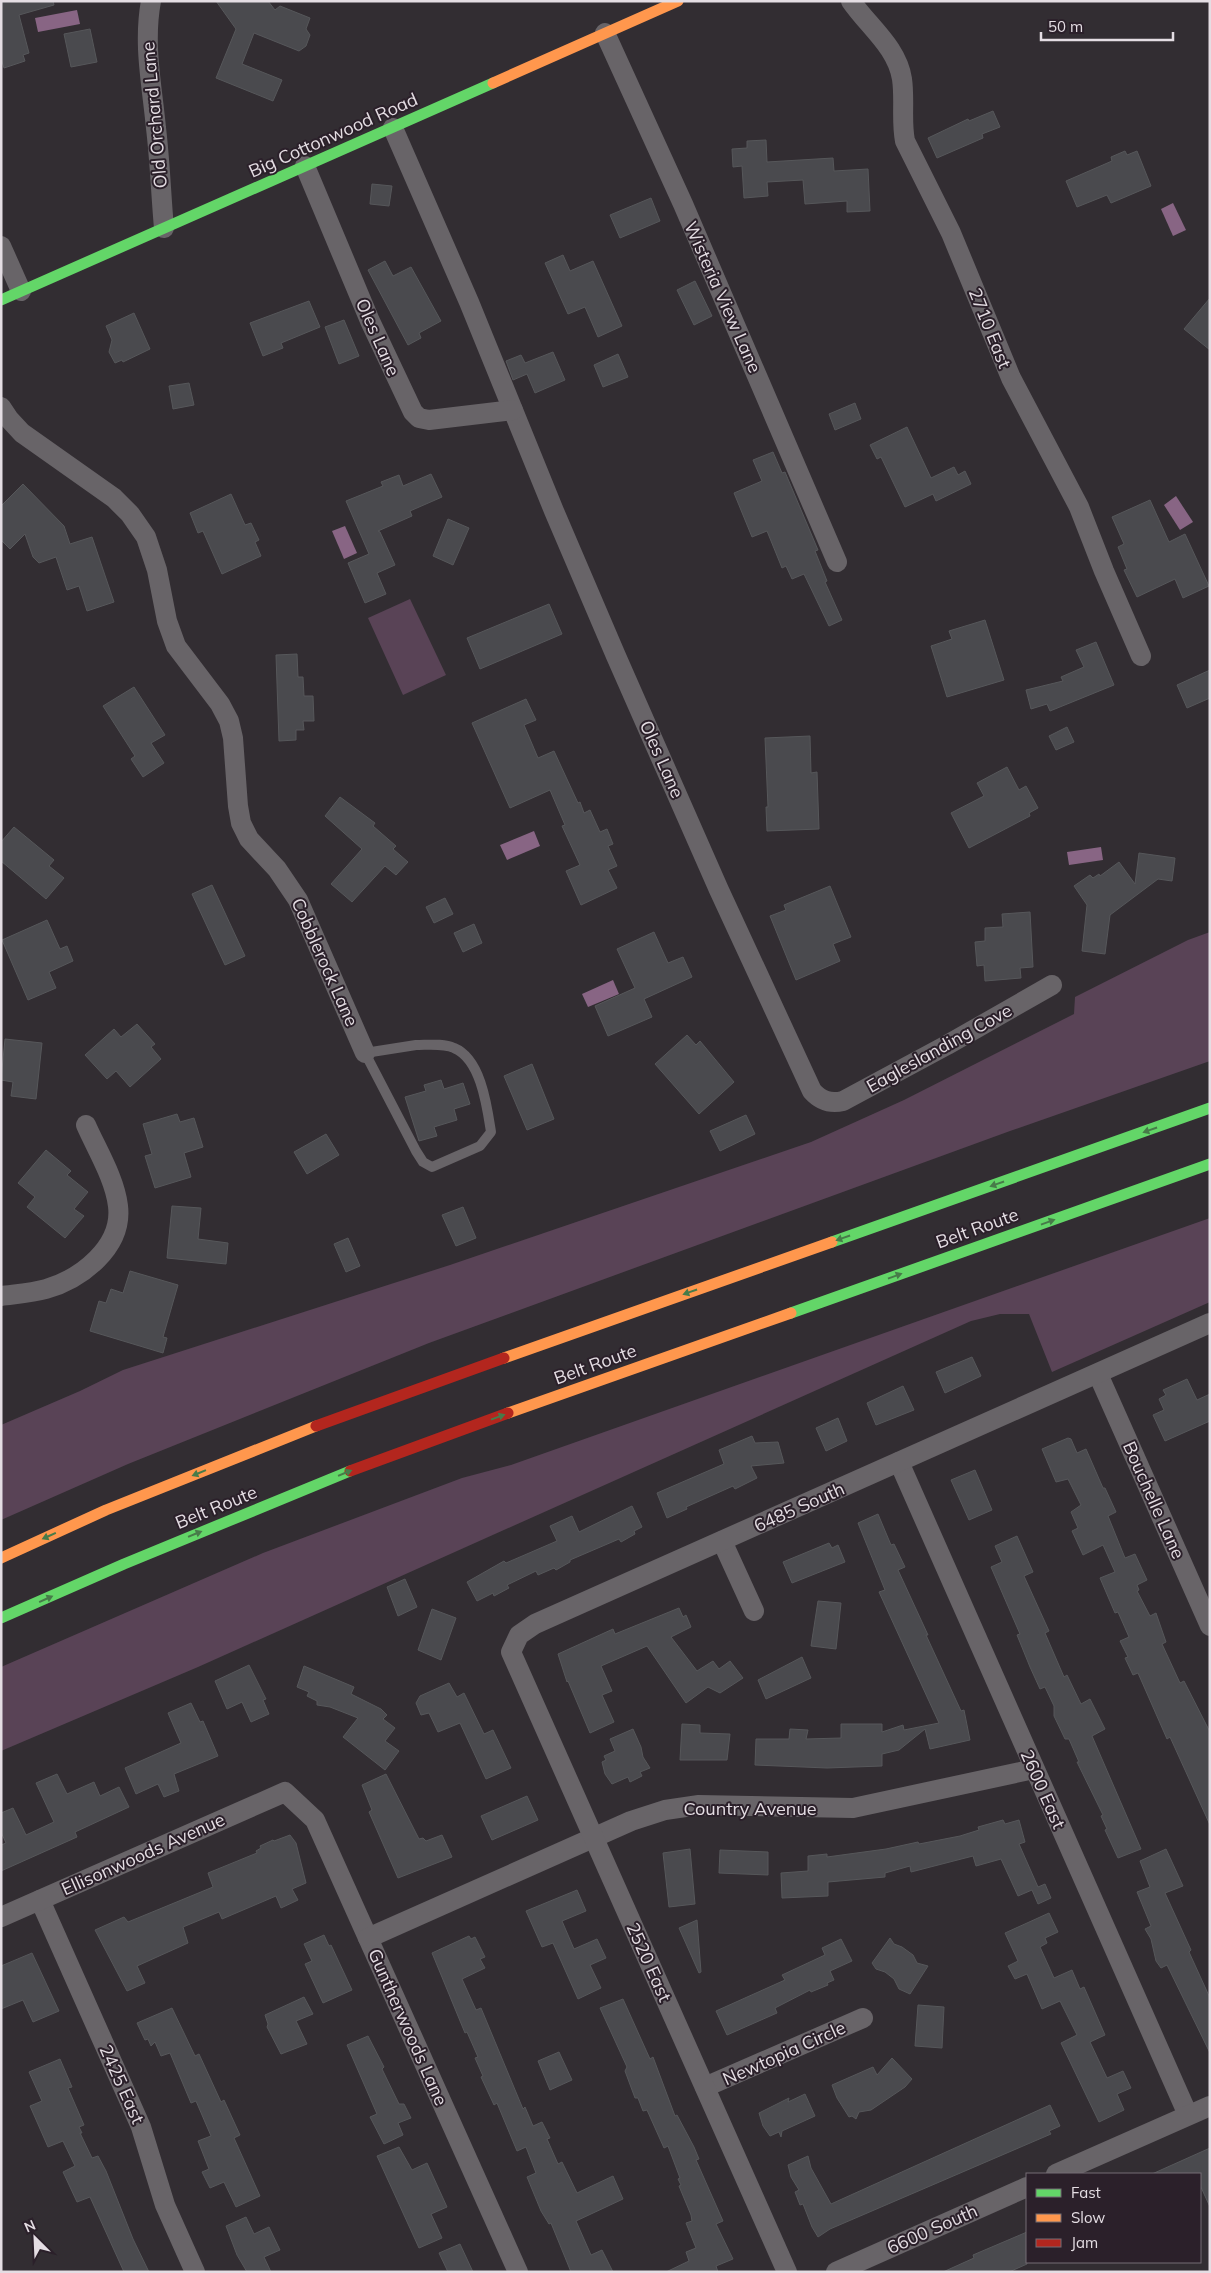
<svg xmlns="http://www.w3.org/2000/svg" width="1211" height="2273" font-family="Mulish,sans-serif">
<rect width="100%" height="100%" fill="#322d32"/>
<g fill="#594356">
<polygon points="410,599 446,675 403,695 368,618"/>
<polygon points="1210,932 1210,1061 1010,1131 429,1343 128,1464 1,1520 1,1425 80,1391 123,1370 450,1265 811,1142 904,1100 1074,1014 1075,997 1188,940"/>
<polygon points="1210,1218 1210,1302 1052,1372 1029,1314 1000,1314 971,1321 198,1667 1,1751 1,1667 263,1553 462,1478 511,1465"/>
</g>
<g fill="#886584">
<polygon points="77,10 80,24 38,32 35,18"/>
<polygon points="1173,203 1186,230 1173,236 1161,209"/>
<polygon points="1176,496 1193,522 1180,530 1164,505"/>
<polygon points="345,526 357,553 344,559 332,531"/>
<polygon points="534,831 540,846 507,860 500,845"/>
<polygon points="1101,847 1103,860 1069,865 1067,852"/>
<polygon points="613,980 619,994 588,1007 582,994"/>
</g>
<g fill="#4a4a4e" stroke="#56575a">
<polygon points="1,1 53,1 54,5 19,15 29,53 23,55 25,61 4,68 1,58"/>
<polygon points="216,1 268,1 275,10 280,6 310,18 306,29 310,35 306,46 299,51 254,33 242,64 282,80 273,101 216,78 236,29"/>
<polygon points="90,29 97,62 71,67 64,34"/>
<polygon points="993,111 1000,127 982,134 983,138 937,158 928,138 968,119 969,121"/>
<polygon points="766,140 767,162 833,158 834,171 868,169 870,211 847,212 847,201 805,204 803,180 767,182 768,196 744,198 742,166 733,167 732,149 747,148 747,141"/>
<polygon points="1125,151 1127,155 1137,151 1151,186 1111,203 1107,195 1077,207 1066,181 1112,161 1111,157"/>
<polygon points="372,184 392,186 389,206 370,204"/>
<polygon points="651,198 660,221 620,238 610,215"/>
<polygon points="563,255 570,271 593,261 622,326 598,337 585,307 568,314 545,263"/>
<polygon points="385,261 393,276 411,267 441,321 419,333 421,338 408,345 368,270"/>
<polygon points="695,281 712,316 694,325 677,290"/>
<polygon points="1210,298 1210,350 1184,329"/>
<polygon points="309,301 320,327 281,343 283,348 263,356 250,323"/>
<polygon points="134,313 150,349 123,362 122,360 115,363 109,352 112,340 106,326"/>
<polygon points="344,320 359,356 339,364 325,327"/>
<polygon points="553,352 565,380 535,393 527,374 513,380 506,361 521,355 525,363"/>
<polygon points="618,354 628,377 603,387 594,365"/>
<polygon points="189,383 194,405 173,409 169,386"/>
<polygon points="855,403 861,419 835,430 829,414"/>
<polygon points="907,427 931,478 954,467 958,475 965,471 971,484 936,501 933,494 905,507 881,457 877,459 870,445"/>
<polygon points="773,452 782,473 785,472 818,550 815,551 827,581 825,582 842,620 829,626 804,574 792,579 786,566 782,568 767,531 752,537 734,493 762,481 753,460"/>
<polygon points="431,474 442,497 410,511 412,516 378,531 380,532 395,565 377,573 386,594 365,603 348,563 369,554 346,501 383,486 381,482 399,475 403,486"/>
<polygon points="23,484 64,526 70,544 92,537 114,602 87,611 79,586 67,590 56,557 39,563 33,557 25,534 10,549 1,540 1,506"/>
<polygon points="231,494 245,525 251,523 259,540 255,542 261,556 222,574 203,531 198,533 190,513"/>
<polygon points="1150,500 1169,542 1185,534 1209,586 1183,598 1175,579 1137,597 1124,570 1127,569 1118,547 1124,544 1112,517"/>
<polygon points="448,519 469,528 453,565 433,556"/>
<polygon points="549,604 562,634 480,669 467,638"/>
<polygon points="985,620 1004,680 947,697 931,646 952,639 949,631"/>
<polygon points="1096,642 1114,685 1050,711 1047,704 1031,709 1026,690 1063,681 1061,677 1084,667 1076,650"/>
<polygon points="297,654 298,677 303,677 304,696 313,696 314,721 303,721 304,730 296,730 296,740 279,741 276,655"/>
<polygon points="1210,670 1210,698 1187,708 1177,685"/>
<polygon points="134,687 165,735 151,743 164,763 143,777 131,759 135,756 103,706"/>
<polygon points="526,699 536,720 524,725 538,758 554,751 578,803 580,802 584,813 590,810 600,832 607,829 613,844 608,846 617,866 608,870 617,888 581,905 566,871 580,865 562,826 565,825 550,790 510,808 472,723"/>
<polygon points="1067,727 1074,742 1056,750 1049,736"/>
<polygon points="810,736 811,773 817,772 819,829 767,831 766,807 768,807 765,738"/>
<polygon points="1007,767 1019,790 1026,786 1038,808 1029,813 1030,816 969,848 951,813 984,796 977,783"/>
<polygon points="340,797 375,823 373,826 396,846 393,849 408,862 396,875 385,866 352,902 331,884 362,849 325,816"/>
<polygon points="14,827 54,860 49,866 64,878 46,899 1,861 1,842"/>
<polygon points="1139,853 1175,858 1172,881 1158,879 1110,915 1105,954 1082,951 1087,905 1074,886 1090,875 1093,878 1099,874 1100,876 1119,862 1135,884"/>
<polygon points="212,885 245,956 225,965 192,894"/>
<polygon points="830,886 851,937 833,944 840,961 796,980 770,916 786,910 784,905"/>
<polygon points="445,898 453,914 434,923 426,907"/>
<polygon points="1030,912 1033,967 1020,968 1021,978 985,981 984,965 977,966 975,942 985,941 985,928 1003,927 1002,914"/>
<polygon points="47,920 60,949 67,946 73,961 49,972 56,988 28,1000 2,940"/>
<polygon points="474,924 482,943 463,952 454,933"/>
<polygon points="654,932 668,963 683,957 692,977 644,999 652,1017 608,1036 595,1006 635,988 617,949"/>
<polygon points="137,1024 155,1044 151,1047 161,1059 130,1087 116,1071 107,1079 85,1055 114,1029 121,1037"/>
<polygon points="687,1035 696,1045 700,1041 734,1082 699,1114 655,1064"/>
<polygon points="5,1039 42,1043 36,1099 11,1096 13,1082 1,1080"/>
<polygon points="532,1064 554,1119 527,1130 504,1076"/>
<polygon points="441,1080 444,1089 463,1083 470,1104 454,1109 457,1120 434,1127 437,1136 419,1141 405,1097 426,1091 424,1085"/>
<polygon points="177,1114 180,1122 194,1118 203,1147 184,1153 191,1177 155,1188 145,1156 152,1154 143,1124"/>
<polygon points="746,1115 755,1134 720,1151 710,1131"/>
<polygon points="326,1134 339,1155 307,1174 294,1152"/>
<polygon points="46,1150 71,1171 67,1175 88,1192 74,1209 84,1216 65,1238 27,1207 35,1197 18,1183"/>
<polygon points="172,1206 201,1208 198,1239 228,1243 226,1264 167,1258"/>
<polygon points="463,1207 476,1238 456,1246 442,1215"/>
<polygon points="348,1238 360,1266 346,1272 334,1244"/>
<polygon points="130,1271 178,1285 163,1337 167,1338 163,1353 90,1331 99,1301 106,1303 111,1289 123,1293"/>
<polygon points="972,1357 981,1376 945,1393 936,1372"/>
<polygon points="1187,1379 1197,1400 1210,1394 1210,1421 1165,1441 1153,1415 1164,1410 1159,1399 1166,1395 1163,1390"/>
<polygon points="903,1386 914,1410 876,1425 867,1403"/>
<polygon points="838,1418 847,1441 826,1451 816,1428"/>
<polygon points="752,1436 755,1443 778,1442 784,1463 751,1466 757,1478 735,1489 733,1486 686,1507 687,1509 667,1518 657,1493 724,1464 719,1450"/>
<polygon points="1068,1438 1071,1439 1077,1453 1086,1449 1103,1488 1105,1488 1116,1512 1108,1516 1125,1558 1135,1554 1147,1580 1137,1585 1139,1590 1137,1591 1150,1616 1156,1613 1166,1642 1162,1644 1180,1683 1184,1681 1210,1732 1210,1825 1170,1737 1167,1739 1138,1673 1133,1675 1125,1658 1128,1657 1120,1641 1129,1637 1118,1612 1115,1613 1100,1578 1115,1572 1103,1545 1083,1555 1072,1531 1078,1528 1071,1512 1081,1505 1068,1479 1056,1482 1042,1449"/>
<polygon points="975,1470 992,1510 969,1520 951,1480"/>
<polygon points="632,1506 642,1527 634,1531 635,1534 621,1542 619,1539 570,1560 570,1562 556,1570 554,1568 538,1575 536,1571 507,1585 509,1588 494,1596 493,1593 477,1601 467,1582 504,1561 506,1563 557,1541 550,1526 572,1516 579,1532"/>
<polygon points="878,1514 891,1545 894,1544 905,1567 898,1570 928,1635 926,1635 961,1711 964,1710 970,1740 930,1749 925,1729 899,1750 882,1754 882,1766 827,1768 755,1765 756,1739 789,1739 790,1729 808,1730 806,1739 841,1738 841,1724 882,1724 882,1732 903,1725 904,1730 939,1723 879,1592 885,1590 858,1523"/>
<polygon points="1017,1536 1033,1572 1024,1576 1049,1631 1045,1633 1064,1677 1067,1675 1081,1704 1090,1699 1105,1729 1092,1736 1141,1849 1118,1858 1105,1830 1107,1829 1101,1816 1103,1815 1077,1762 1079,1762 1069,1739 1065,1739 1054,1716 1054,1706 1045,1687 1040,1689 1030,1667 1017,1635 1020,1634 991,1567 1002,1562 995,1546"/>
<polygon points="829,1543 832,1548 838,1545 845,1562 792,1583 783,1562"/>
<polygon points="405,1579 417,1607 398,1616 387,1587"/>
<polygon points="818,1601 841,1603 836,1649 811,1646"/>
<polygon points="679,1608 683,1617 686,1615 691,1627 671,1637 697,1671 713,1661 719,1669 730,1661 743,1678 720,1693 708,1687 686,1703 647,1646 601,1666 612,1691 602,1695 614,1722 590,1733 568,1681 567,1682 558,1654 613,1629 615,1634"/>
<polygon points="432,1609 456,1618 441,1660 418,1650"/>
<polygon points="802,1657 811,1678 766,1699 758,1680"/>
<polygon points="249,1665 266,1699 263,1700 269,1714 251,1722 242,1702 227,1709 215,1681"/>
<polygon points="304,1666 354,1687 351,1694 381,1709 387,1715 383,1719 395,1728 385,1741 399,1751 385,1770 343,1737 358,1718 330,1707 317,1705 317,1701 307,1696 309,1692 297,1687"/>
<polygon points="449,1683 457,1697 464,1693 484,1734 493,1730 511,1768 486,1779 460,1723 438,1732 429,1713 421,1715 416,1703 420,1696"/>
<polygon points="191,1703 200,1722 203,1721 218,1756 174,1774 179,1791 164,1797 158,1784 136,1794 125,1768 181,1743 168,1713"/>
<polygon points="682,1724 700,1725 700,1733 730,1734 727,1760 680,1760"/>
<polygon points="633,1729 641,1747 643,1757 650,1768 640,1772 642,1776 630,1782 628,1777 612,1784 605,1774 602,1762 606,1760 604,1756 615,1751 610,1739"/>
<polygon points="57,1774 67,1794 94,1782 100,1796 119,1787 129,1807 75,1832 77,1837 1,1871 1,1845 6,1843 1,1832 1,1813 13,1808 26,1835 54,1822 36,1783"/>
<polygon points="386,1774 419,1839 423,1838 426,1841 442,1835 452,1857 398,1878 369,1812 372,1810 362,1785"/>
<polygon points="527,1796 538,1820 492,1840 481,1816"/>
<polygon points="1003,1820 1005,1824 1019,1820 1025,1842 1019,1844 1038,1887 1045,1884 1051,1898 1038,1904 1032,1890 1018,1896 1001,1859 976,1866 973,1856 911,1872 910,1866 885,1873 885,1877 828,1882 828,1896 782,1898 781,1873 808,1871 808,1856 827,1854 827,1857 886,1849 918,1842 919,1844 960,1836 979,1830 978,1827"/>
<polygon points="290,1835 296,1843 306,1883 292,1889 298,1900 281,1908 276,1896 222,1919 219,1912 183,1927 188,1943 137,1966 145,1983 127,1991 95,1930 124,1917 128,1922 213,1887 208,1873 257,1853 256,1851 261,1848 260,1846 273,1840 274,1841"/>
<polygon points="690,1849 695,1904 669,1907 663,1853"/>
<polygon points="1166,1849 1183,1886 1165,1893 1191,1950 1189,1952 1210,1998 1210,2053 1167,1965 1161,1968 1156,1961 1151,1939 1145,1929 1151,1926 1137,1892 1150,1887 1140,1861"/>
<polygon points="720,1850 768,1852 768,1875 719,1873"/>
<polygon points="577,1890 586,1911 562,1921 574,1949 597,1939 606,1958 590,1965 601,1988 578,1999 553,1943 542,1947 526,1911"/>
<polygon points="1049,1913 1058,1932 1045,1938 1047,1943 1040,1947 1054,1978 1072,1970 1080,1989 1084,1987 1105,2035 1090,2042 1107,2078 1123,2071 1131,2088 1117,2094 1124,2110 1099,2122 1061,2043 1077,2035 1060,2001 1042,2009 1027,1974 1015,1979 1008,1966 1018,1961 1005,1933"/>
<polygon points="697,1920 701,1972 699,1973 679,1928"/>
<polygon points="324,1935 329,1946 331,1945 352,1990 323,2003 305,1964 312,1961 304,1944"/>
<polygon points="469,1936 471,1939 475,1937 485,1957 480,1959 485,1968 462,1979 476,2010 481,2008 523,2109 525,2107 533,2126 542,2122 550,2138 547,2139 558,2164 562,2162 577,2193 613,2176 623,2199 576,2221 591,2255 602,2250 613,2272 571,2272 551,2223 549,2224 541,2211 527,2177 536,2173 526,2147 517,2151 497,2103 494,2105 481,2077 483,2076 475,2058 478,2057 467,2032 465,2033 432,1953"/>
<polygon points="890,1938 894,1944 902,1947 913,1955 917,1963 928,1966 910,1994 899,1989 894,1979 885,1972 876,1969 872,1963"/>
<polygon points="841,1939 852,1961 830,1971 834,1980 827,1983 828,1985 811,1992 810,1990 775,2008 777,2013 727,2035 716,2011 785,1980 782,1975 825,1955 822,1948"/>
<polygon points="32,1953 59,2011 33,2022 23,2000 1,2009 1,1966"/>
<polygon points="304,1997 313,2014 296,2021 307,2044 281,2054 267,2027 268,2024 265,2015"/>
<polygon points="623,1999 650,2059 653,2057 675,2116 677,2115 694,2147 699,2159 696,2160 723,2221 716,2224 733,2259 716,2266 718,2272 666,2272 689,2261 686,2252 696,2248 686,2223 692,2221 691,2215 679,2186 681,2185 678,2179 680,2178 668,2146 664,2148 647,2110 643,2111 638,2098 635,2098 625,2071 627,2067 600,2008"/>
<polygon points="918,2005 944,2007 942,2048 915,2046"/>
<polygon points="172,2008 195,2056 199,2054 221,2102 224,2100 240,2135 234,2138 260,2196 236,2207 224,2182 210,2188 202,2172 209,2169 198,2141 211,2136 196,2101 191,2103 170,2053 161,2056 155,2042 151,2046 148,2039 145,2040 137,2023"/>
<polygon points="368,2036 384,2067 382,2069 399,2104 404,2104 411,2118 398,2123 403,2135 384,2144 370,2117 377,2114 347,2045"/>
<polygon points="559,2052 572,2080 550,2090 538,2061"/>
<polygon points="892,2058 912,2079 905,2087 871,2110 859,2112 856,2119 852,2116 849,2117 837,2098 832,2085 873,2067 877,2075"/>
<polygon points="60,2059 72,2087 68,2088 84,2125 79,2127 82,2133 80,2133 92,2158 98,2156 106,2171 133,2239 149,2272 124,2272 90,2197 77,2202 63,2172 75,2166 63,2141 48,2147 30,2106 42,2101 29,2072"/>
<polygon points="805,2094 815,2116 782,2131 781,2137 779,2132 770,2136 763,2126 759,2113 789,2098 788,2102"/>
<polygon points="1050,2105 1060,2126 1049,2131 1051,2134 830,2229 818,2237 812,2227 803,2204 800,2205 795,2192 799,2190 791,2177 788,2165 808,2156 811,2168 831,2204"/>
<polygon points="399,2147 412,2170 427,2163 447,2207 431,2214 442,2238 419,2248 377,2156"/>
<polygon points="1210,2148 1210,2207 1200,2185 1200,2174 1152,2174"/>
<polygon points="246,2217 254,2234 269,2227 280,2250 264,2257 271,2272 247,2272 237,2255 226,2226"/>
<polygon points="1027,2232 1027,2264 1009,2272 943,2272 974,2258 973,2255"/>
<polygon points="460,2244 473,2272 448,2272 439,2253"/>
</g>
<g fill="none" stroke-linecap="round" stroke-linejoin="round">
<path stroke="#686468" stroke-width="10" d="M416,1045C428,1045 443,1043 454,1048C481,1059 487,1106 491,1132L480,1146L432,1167L423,1162L416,1151L365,1053Z"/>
<g stroke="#686468" stroke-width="20">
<path d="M151,1C143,44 152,85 156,128C160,161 161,195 164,228"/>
<path d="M851,1C869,27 897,47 902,79C905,100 901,121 905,141L951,233L1011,378L1079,507L1104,571L1141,656"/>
<polyline points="605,33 683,204 837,562"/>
<path d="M393,128L469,302L554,511L616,656L719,890L812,1091C821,1101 830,1104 843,1101L947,1045L1052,985"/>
<polyline points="305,166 370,321 413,412 419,418 429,420 513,410"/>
<polyline points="1,246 21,291"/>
<polyline points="1,407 9,419 22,433 114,498 130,514 146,537 157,570 167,621 176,646 220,704 229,721 233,738 238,806 241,823 249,839 277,869 298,900 365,1053"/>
<path d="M1,1296C16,1294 32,1293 46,1289C81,1279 123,1247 118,1206C115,1179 97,1150 86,1125"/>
<polyline points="1098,1374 1210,1626"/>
<polyline points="899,1462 1188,2115"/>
<polyline points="722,1541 754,1611"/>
<polyline points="40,1900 141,2127 165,2205 195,2272"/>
<polyline points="1,1917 285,1792 315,1820 518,2272"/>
<polyline points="368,1938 631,1821 665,1810 699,1805 853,1808 1034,1769"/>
<polyline points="705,2087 863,2018"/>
<polyline points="1056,2174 1210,2106"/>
<polyline points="787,2272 511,1652 519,1635 535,1624 1210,1323"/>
<polyline points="836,2272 1027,2187"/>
</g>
<g stroke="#63d668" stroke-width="11">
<polyline points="1,300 493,83"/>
<polyline points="832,1242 1210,1108"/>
<polyline points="791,1313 1210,1164"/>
<polyline points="1,1618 124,1564 350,1471"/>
</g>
<g stroke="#ff974d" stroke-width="11">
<polyline points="493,83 678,1"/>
<polyline points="504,1358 832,1242"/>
<polyline points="508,1413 791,1313"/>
<polyline points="1,1558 106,1510 316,1426"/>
</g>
<g stroke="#b3261e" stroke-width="11">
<polyline points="316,1426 504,1358"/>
<polyline points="350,1471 508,1413"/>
</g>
</g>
<defs><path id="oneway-solid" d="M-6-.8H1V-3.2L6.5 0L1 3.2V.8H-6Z" transform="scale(1.25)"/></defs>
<g fill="#477b49">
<use href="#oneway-solid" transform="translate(1150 1130) rotate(161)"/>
<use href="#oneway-solid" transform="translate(997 1184) rotate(161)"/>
<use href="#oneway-solid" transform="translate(1048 1222) rotate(-20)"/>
<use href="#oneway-solid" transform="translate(843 1238) rotate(161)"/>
<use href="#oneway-solid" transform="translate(895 1276) rotate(-20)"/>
<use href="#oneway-solid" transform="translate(690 1292) rotate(161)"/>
<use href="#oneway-solid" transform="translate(498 1417) rotate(-20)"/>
<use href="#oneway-solid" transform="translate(199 1473) rotate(158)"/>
<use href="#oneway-solid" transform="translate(345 1473) rotate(-22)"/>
<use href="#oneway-solid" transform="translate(195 1534) rotate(-22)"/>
<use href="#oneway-solid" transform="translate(49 1536) rotate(156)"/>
<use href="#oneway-solid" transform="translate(46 1599) rotate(-24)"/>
</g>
<g text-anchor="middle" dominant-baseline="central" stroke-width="4" stroke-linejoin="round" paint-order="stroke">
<g font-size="18" fill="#e4dde3" stroke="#2b202a">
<text transform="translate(154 115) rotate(-95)">Old Orchard Lane</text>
<text transform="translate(333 135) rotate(-24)">Big Cottonwood Road</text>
<text transform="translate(723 297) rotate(66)">Wisteria View Lane</text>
<text transform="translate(990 328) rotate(68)">2710 East</text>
<text transform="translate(378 337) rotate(66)">Oles Lane</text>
<text transform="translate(662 759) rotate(66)">Oles Lane</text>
<text transform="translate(325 962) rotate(66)">Cobblerock Lane</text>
<text transform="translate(939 1048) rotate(-29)">Eagleslanding Cove</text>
<text transform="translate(977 1228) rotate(-20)">Belt Route</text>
<text transform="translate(595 1364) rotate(-20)">Belt Route</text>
<text transform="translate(1154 1500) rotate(66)">Bouchelle Lane</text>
<text transform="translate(216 1507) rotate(-22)">Belt Route</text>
<text transform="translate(799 1507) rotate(-24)">6485 South</text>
<text transform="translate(1043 1789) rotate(66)">2600 East</text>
<text x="750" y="1808">Country Avenue</text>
<text transform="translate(143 1854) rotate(-24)">Ellisonwoods Avenue</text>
<text transform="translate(649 1962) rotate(66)">2520 East</text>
<text transform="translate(408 2027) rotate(66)">Guntherwoods Lane</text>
<text transform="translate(784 2053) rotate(-24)">Newtopia Circle</text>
<text transform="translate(122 2084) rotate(66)">2425 East</text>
<text transform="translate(932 2229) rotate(-24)">6600 South</text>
</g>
</g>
<rect width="1211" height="2273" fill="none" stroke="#e4dde3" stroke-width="5"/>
<rect x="1026" y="2173" width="175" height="90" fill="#2b202a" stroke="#756c74"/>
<rect x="1036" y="2189" width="25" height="8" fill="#63d668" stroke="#756c74"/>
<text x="1071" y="2198" font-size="15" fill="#e4dde3">Fast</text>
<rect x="1036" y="2214" width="25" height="8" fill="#ff974d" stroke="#756c74"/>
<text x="1071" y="2223" font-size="15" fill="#e4dde3">Slow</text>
<rect x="1036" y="2239" width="25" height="8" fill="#b3261e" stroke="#756c74"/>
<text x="1071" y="2248" font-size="15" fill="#e4dde3">Jam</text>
<g transform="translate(35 2238) rotate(336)" stroke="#2b202a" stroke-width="4" paint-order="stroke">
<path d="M0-4L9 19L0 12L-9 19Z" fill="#e4dde3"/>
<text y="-8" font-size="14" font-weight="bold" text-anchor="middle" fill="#e4dde3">N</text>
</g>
<path d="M1041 32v8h132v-8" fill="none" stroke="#e4dde3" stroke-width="2.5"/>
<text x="1048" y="32" font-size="15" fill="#e4dde3" stroke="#2b202a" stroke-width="4" paint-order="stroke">50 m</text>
</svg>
